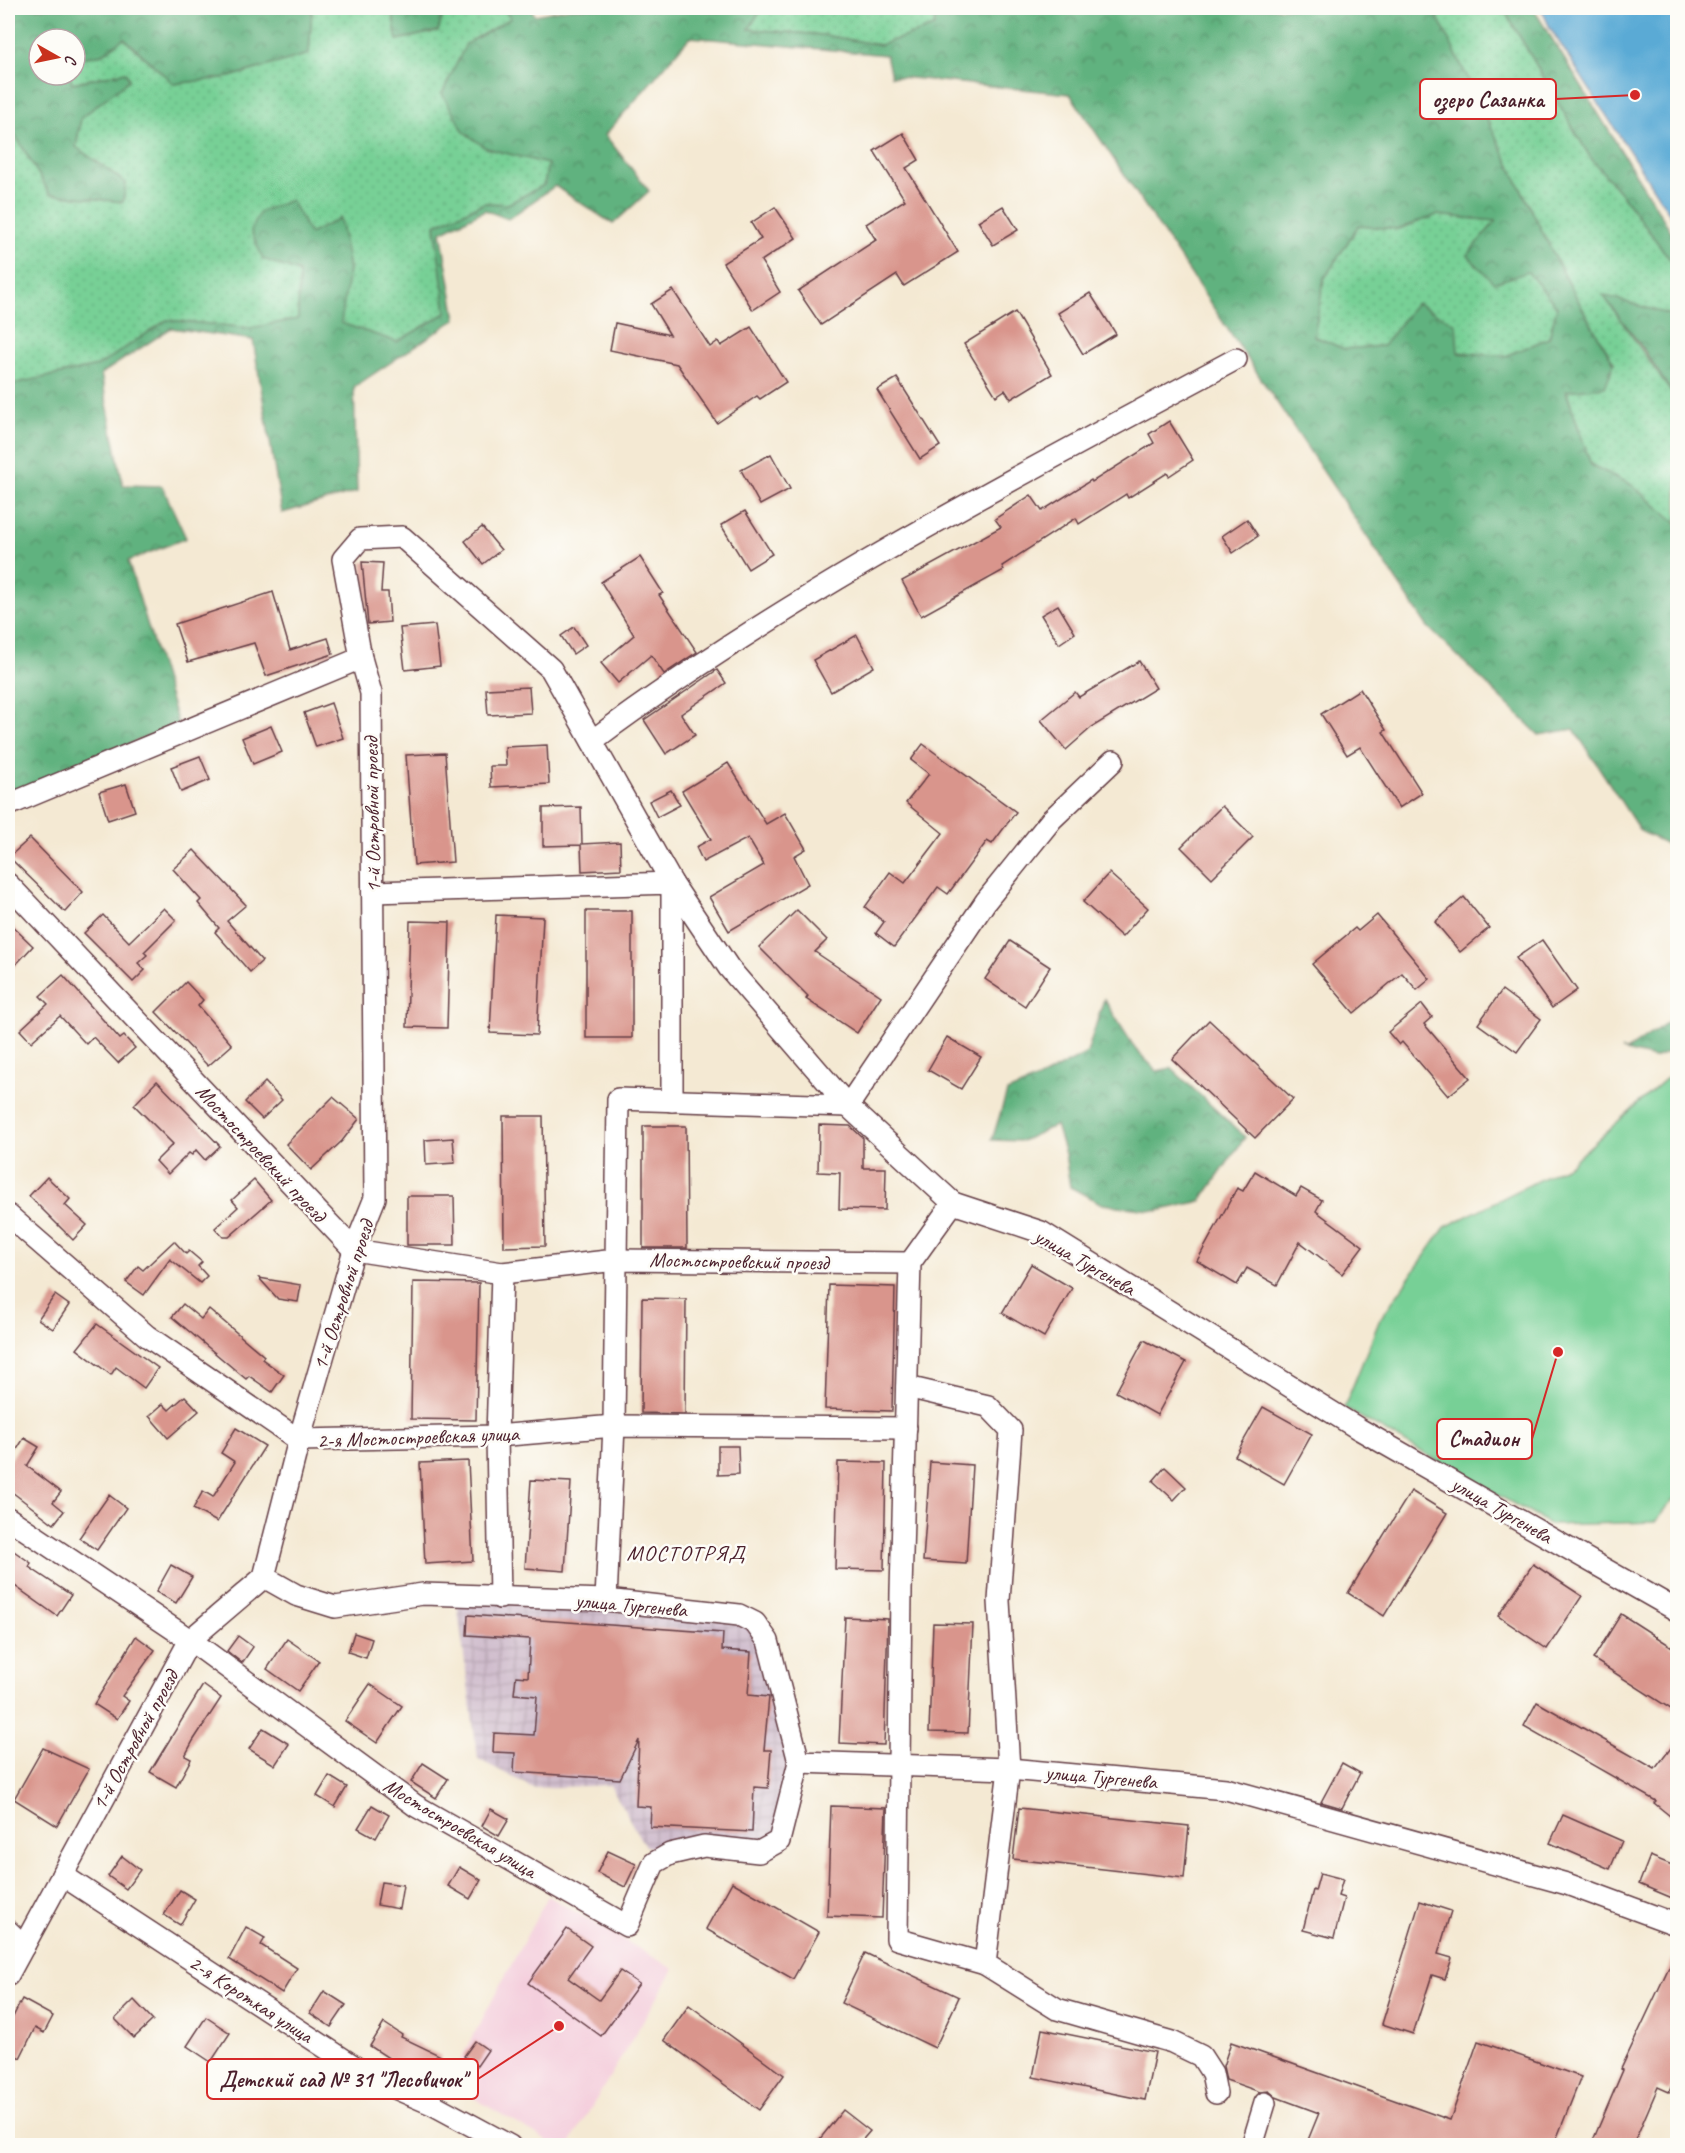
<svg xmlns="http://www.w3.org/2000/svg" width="1685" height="2153" font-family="Caveat,sans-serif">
<defs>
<pattern id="industrial-grid" width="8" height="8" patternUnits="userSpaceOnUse" patternTransform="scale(1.5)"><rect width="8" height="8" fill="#d0bdcd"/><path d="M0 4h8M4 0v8" fill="none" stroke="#b4a2b0"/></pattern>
<pattern id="grass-dots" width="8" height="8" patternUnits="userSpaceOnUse" patternTransform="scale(1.5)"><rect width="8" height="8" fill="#77d096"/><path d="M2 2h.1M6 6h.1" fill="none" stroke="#68b281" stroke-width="1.8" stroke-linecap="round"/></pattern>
<pattern id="forest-crowns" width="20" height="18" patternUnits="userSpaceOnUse" patternTransform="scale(1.5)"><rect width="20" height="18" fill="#61b27f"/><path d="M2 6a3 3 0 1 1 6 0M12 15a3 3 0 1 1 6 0" fill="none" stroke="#529068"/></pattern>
</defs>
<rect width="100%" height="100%" fill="#fdfcf7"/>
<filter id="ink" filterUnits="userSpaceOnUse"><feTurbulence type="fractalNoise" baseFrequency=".0167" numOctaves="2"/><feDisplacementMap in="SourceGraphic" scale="12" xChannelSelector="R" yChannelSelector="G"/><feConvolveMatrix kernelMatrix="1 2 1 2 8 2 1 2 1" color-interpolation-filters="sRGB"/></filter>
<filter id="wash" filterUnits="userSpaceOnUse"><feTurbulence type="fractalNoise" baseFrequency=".008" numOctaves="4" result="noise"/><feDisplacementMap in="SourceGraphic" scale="24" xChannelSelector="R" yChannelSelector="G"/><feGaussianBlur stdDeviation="1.35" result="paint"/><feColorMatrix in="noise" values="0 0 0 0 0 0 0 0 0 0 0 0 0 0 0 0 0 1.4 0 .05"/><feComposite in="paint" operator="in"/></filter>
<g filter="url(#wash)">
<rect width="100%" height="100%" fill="#f4e9d3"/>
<polygon fill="#f4cfdd" points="548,1896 674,1969 569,2145 554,2145 448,2083"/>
<polygon fill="url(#industrial-grid)" points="456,1596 755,1623 799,1765 767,1862 645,1847 610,1785 533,1788 478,1759"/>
<g fill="url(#grass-dots)" stroke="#607860" stroke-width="1.5">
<polygon points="312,8 392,8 397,40 438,31 445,8 502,8 512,18 466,44 486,148 548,164 544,185 508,204 484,203 435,225 447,313 397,342 340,323 349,269 340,219 263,259 299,272 298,319 251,328 167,320 98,366 8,385 8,136 16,136 50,194 123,202 126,183 76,147 81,118 129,79 125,72 72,83 70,75 75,75 75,59 103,54 123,38 174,84 229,77 309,54"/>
<polygon points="762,8 937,8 934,27 880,45 823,35 748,29"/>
<path d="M1433,8H1503L1590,157L1623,196L1677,269V317L1604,296L1677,401V523L1630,484L1591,465L1566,390L1614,363C1545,249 1493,126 1433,8Z"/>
<polygon points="1436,215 1496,221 1467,255 1528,272 1557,307 1549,338 1506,356 1383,346 1344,349 1313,336 1324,279 1358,226 1399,229"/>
</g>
<g fill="url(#forest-crowns)" stroke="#566855" stroke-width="1.5" fill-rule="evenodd">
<polygon points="8,8 312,8 309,54 229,77 174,84 124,38 103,54 75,59 75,39 39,39 39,75 70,75 72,83 126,72 129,80 81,118 76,147 126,183 123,202 50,194 16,136 8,136"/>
<polygon points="392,8 445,8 438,31 397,40"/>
<path d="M502,8H530L535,15L570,8H692L719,12L721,8H762L749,29L823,35L880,45L934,27L937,8H1433C1493,126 1545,249 1614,363L1605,387L1566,391L1591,465L1630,484L1677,523V849L1640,831L1574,729L1539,735L1427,626L1070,94L891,76L886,55L690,37L605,135L649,191L613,224L555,186L508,219L485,210L441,232L456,319L354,387L357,492L282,513L253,340L171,328L101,374L123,485L162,486L186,538L128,561L178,724L8,794V385L98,366L167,320L251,328L298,319L299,272L263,259L251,231L260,212L291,200L310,234L340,218L349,269L341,323L397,342L446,313L435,225L484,203L508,204L544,185L548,164L486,148L464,132L442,94L466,44L511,18ZM1437,215L1496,221L1467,255L1494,283L1528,272L1557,307L1549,338L1506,356L1458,353L1456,324L1416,303L1383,346L1344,349L1314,336L1324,279L1358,226L1399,229Z"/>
<polygon points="1503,8 1533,8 1677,241 1677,269 1623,196 1590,157"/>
<polygon points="1603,295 1677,317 1677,401 1644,350"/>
<polygon points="1677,990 1677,1049 1654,1058 1621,1050 1626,1051 1669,1021"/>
<polygon points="1104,999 1136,1050 1157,1071 1171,1068 1245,1137 1201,1201 1157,1211 1102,1204 1070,1187 1065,1154 1056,1125 1022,1141 992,1140 1007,1092 1038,1079 1087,1053"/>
</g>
<polygon fill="#77d096" stroke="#607860" stroke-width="1.5" points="1677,1069 1677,1495 1655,1522 1551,1525 1344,1408 1380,1319 1445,1227 1569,1165"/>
<polygon fill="#5aaad5" stroke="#526480" stroke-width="1.5" points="1541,8 1677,8 1677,225 1550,28"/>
<g id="blocks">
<g fill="#d9958c">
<polygon points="903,133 919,160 906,168 958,252 904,286 897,275 821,325 798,291 876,240 866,224 905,200 874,151"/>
<polygon points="1003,206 1018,230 993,245 978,221"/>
<polygon points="775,207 796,238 761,261 780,292 753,310 723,263 761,239 751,223"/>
<polygon points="673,290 710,347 718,341 721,346 751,327 786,382 760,399 757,396 717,423 677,364 610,350 615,323 670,335 651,304"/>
<polygon points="1090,293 1116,334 1083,354 1058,313"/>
<polygon points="1015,312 1052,374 1011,399 1005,390 996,396 964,344"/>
<polygon points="897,378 940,446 920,459 877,390"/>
<polygon points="1169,421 1193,460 1169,476 1167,473 1128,498 1126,494 1079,524 1076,518 1002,566 1004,570 921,616 902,581 1001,527 995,519 1031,495 1042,511 1091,480 1092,482 1154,443 1149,434"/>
<polygon points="771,454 790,489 760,505 741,470"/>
<polygon points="745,511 772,554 748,569 721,525"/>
<polygon points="1247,519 1258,536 1233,553 1222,536"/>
<polygon points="482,527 501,550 483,564 465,541"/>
<polygon points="640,557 663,593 659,595 697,652 664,674 651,655 618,683 601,663 634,635 601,582"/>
<polygon points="362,562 383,563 381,592 388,592 390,622 368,624"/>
<polygon points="273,592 290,650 328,638 333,654 266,676 254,643 188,662 175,624"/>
<polygon points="1058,605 1075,633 1059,644 1041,615"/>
<polygon points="435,625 440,666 405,670 400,628"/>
<polygon points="574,627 586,645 573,654 561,636"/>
<polygon points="857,635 874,667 831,692 813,660"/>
<polygon points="1139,661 1156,688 1092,727 1066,750 1041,720 1075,692 1079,697"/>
<polygon points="717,670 726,683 681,714 695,735 666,754 644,720"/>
<polygon points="529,687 531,713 488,715 486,689"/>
<polygon points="1360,689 1386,730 1383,732 1422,793 1399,808 1360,747 1347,755 1321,714"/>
<polygon points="331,703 343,738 316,747 304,713"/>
<polygon points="271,726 282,752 253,764 242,738"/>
<polygon points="923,744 1016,812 992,844 987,841 948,894 938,887 894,947 876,933 884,922 865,907 890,872 905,883 943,833 906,803 929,774 911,760"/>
<polygon points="547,745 549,784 491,787 490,766 506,766 505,747"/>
<polygon points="445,753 453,862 414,865 406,755"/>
<polygon points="200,756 210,780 181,792 171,767"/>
<polygon points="728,763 766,824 785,813 806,849 794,856 808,884 729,931 709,897 764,865 748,838 703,862 696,847 711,839 682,791"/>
<polygon points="126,784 135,811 108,820 99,792"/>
<polygon points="671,790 680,805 657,817 649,801"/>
<polygon points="1222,806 1253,837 1212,878 1181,847"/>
<polygon points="581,807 582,844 620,842 621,869 582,871 581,845 543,846 543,808"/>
<polygon points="30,838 83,892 65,912 9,857"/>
<polygon points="194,850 246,905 227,921 262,961 250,972 215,932 219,928 198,903 201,900 173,869"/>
<polygon points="1109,873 1148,908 1122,937 1083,902"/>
<polygon points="1464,897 1489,928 1460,952 1435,922"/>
<polygon points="164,908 176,920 144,952 147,955 138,963 145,970 133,982 84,933 103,915 129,942"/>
<polygon points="797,910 827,940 815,952 881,996 857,1033 806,999 808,996 759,947"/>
<rect x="586" y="911" width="46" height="127"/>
<polygon points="496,915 543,917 537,1035 490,1033"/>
<polygon points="1377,915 1430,979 1417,990 1402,973 1354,1013 1312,964 1355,928 1358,931"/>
<polygon points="410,921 450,922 447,1028 407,1027"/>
<polygon points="8,922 33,946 8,973"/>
<polygon points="1542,940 1577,990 1552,1008 1516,958"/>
<polygon points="1010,941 1050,967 1025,1006 985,979"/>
<polygon points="63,975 120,1039 124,1036 135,1048 118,1063 93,1037 86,1044 60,1016 31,1042 20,1030 48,1004 40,996"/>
<polygon points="186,982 203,1000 198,1006 232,1045 208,1066 156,1012"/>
<polygon points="1502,990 1541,1019 1517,1052 1478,1024"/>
<polygon points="1422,1004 1432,1017 1424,1024 1470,1078 1448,1096 1402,1042 1399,1045 1388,1032"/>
<polygon points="1209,1020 1293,1099 1255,1138 1172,1059"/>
<polygon points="947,1037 981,1057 961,1089 928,1070"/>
<polygon points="157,1081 220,1146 205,1160 196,1150 192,1155 189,1153 168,1174 156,1161 173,1144 134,1105"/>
<polygon points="265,1082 282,1100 262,1119 245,1102"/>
<polygon points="333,1097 359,1119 342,1141 311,1170 286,1144"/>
<polygon points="503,1116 543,1116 545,1246 504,1247"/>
<polygon points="819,1125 850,1126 863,1138 863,1168 886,1168 885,1210 839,1209 840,1173 818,1172"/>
<polygon points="643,1126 686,1126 687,1248 643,1248"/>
<polygon points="453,1138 455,1163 426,1165 425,1140"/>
<polygon points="1255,1171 1296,1196 1301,1188 1322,1200 1316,1211 1363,1246 1342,1274 1300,1242 1277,1285 1247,1268 1237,1285 1197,1261 1237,1188 1243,1191"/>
<polygon points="47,1177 70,1199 65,1205 87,1225 73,1240 29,1196"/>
<polygon points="254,1180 271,1200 229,1237 223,1237 215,1228 238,1207 232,1200"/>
<polygon points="407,1196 454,1196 455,1245 407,1245"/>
<polygon points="174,1241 186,1254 189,1251 202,1262 198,1266 207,1276 200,1283 170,1259 144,1295 126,1282 138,1266 143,1270"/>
<polygon points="1031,1264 1072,1288 1044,1337 1002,1313"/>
<polygon points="259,1278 301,1285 298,1302 278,1299"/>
<polygon points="413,1282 479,1283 476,1420 411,1419"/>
<polygon points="829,1285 895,1287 892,1411 825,1409"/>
<polygon points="55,1295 69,1305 53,1329 38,1319"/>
<polygon points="642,1298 686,1299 685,1414 641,1413"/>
<polygon points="183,1304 201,1319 209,1309 264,1356 262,1359 284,1375 272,1392 249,1376 246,1379 172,1317"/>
<polygon points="97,1324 158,1368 144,1388 116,1367 111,1375 77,1349"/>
<polygon points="1144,1340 1186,1362 1157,1415 1116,1392"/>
<polygon points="185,1396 199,1411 168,1438 149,1416 163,1404 169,1410"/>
<polygon points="1263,1407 1312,1434 1284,1484 1235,1456"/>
<polygon points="236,1428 265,1446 217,1522 193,1509 203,1491 213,1497 235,1462 221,1453"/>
<polygon points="24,1438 39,1447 27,1466 61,1492 53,1502 64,1511 54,1524 8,1489 8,1464"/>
<polygon points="718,1446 738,1446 739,1474 718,1475"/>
<polygon points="468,1461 473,1561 425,1564 420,1463"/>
<polygon points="838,1462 886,1463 884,1570 835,1569"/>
<polygon points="930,1462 972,1465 966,1564 923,1561"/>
<polygon points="1165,1467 1186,1487 1174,1500 1153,1481"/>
<polygon points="531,1480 571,1482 565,1571 525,1568"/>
<polygon points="1411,1491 1447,1513 1384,1616 1348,1593"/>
<polygon points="109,1495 126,1508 97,1550 79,1538"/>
<polygon points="8,1547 31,1563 29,1567 71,1595 57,1616 8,1581"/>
<polygon points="1533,1564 1582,1596 1547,1649 1498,1616"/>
<polygon points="171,1565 192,1577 176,1603 156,1592"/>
<polygon points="1621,1614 1677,1650 1677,1713 1593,1659"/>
<polygon points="468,1615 723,1633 722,1650 751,1652 748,1695 769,1697 764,1750 771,1750 768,1788 754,1787 752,1832 650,1827 651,1807 636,1806 639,1740 620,1779 514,1772 515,1753 493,1752 494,1733 534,1735 537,1696 514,1694 516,1676 528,1677 530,1639 467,1635"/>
<polygon points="845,1617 888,1619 884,1745 839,1743"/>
<polygon points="933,1623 973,1624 968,1733 929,1732"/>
<polygon points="354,1633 372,1639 366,1658 348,1652"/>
<polygon points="136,1636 155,1650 122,1696 129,1701 117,1719 94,1704"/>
<polygon points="238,1636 253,1647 242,1663 227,1651"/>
<polygon points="287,1639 319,1661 298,1691 267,1669"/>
<polygon points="370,1684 402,1706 377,1743 345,1721"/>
<polygon points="203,1685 221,1698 193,1741 185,1756 191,1759 176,1787 150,1772"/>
<polygon points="1537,1702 1655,1769 1677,1740 1677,1806 1670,1816 1654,1803 1656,1801 1524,1726"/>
<polygon points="263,1728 289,1744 275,1765 249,1749"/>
<polygon points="43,1748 89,1769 57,1826 14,1799"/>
<polygon points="423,1763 448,1779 436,1798 411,1782"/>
<polygon points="1342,1763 1360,1773 1342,1808 1321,1802"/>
<polygon points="329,1776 347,1787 335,1807 317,1796"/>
<polygon points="372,1805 389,1815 376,1838 358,1828"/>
<polygon points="831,1806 886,1808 882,1918 827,1916"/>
<polygon points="1019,1808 1189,1826 1184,1878 1013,1859"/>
<polygon points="491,1809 509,1819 499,1836 482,1826"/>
<polygon points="1563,1815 1622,1841 1610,1869 1550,1843"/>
<polygon points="608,1851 636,1864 625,1887 597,1873"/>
<polygon points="122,1856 140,1870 126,1889 108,1876"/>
<polygon points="1650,1856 1677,1867 1677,1900 1639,1884"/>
<polygon points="459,1867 481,1880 470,1899 448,1886"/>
<polygon points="1320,1873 1343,1879 1338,1896 1344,1898 1334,1938 1303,1930 1313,1890 1315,1891"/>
<polygon points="381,1882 403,1885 399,1909 377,1905"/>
<polygon points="732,1882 819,1932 793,1979 706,1929"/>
<polygon points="180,1890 195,1899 180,1925 164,1915"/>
<polygon points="1420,1901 1451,1911 1438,1954 1452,1958 1445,1979 1432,1975 1413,2034 1382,2024"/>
<polygon points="246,1927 265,1938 261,1945 297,1968 282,1993 229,1959"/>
<polygon points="567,1929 591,1946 568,1978 599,2000 620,1971 639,1984 601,2036 528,1983"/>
<polygon points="1677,1950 1677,2074 1669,2092 1658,2087 1633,2145 1591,2145 1623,2070 1621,2069"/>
<polygon points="865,1953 959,1997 935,2048 841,2003"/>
<polygon points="324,1991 346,2005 331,2027 310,2013"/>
<polygon points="22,1999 53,2016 44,2033 35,2028 20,2058 8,2051 8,2027"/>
<polygon points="134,2000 153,2020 134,2038 115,2019"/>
<polygon points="689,2005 784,2075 759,2110 664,2040"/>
<polygon points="206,2017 230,2033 211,2062 187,2046"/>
<polygon points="384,2023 402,2035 401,2037 441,2056 427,2084 402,2072 404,2068 370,2046"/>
<polygon points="1042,2029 1155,2052 1145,2100 1033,2077"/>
<polygon points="475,2041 488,2050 477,2066 464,2056"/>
<polygon points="1478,2041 1581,2077 1554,2145 1306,2145 1319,2113 1276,2097 1269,2091 1260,2092 1226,2080 1223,2066 1231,2042 1450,2120"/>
<polygon points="843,2110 870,2131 858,2145 815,2145"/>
</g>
</g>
</g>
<g filter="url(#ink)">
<use href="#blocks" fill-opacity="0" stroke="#643d44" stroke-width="1.5"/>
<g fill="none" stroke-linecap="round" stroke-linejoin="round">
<g stroke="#643d44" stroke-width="24">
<g id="minor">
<path d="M592,741C792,592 1017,477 1236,359"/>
<polyline points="8,805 361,658"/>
<polyline points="8,884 354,1250 502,1273 616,1260 910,1263"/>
<polyline points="373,892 672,883 672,1101"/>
<polyline points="8,1215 147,1336 299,1440 497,1436 614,1426 906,1428"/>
<polyline points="907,1387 988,1406 1011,1430 999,1601 1009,1769 985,1964 1057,2009 1172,2042 1201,2056 1212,2073 1216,2093"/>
<polyline points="8,1518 190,1640 416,1806 627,1926 654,1863 670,1854 704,1846 759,1852 779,1841 799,1762"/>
<polyline points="264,1577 296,1595 335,1607 423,1594 606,1600 739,1615 755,1623 768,1641 799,1762 1009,1769 1226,1789 1567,1884 1678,1925"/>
<polyline points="500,1598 497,1436 502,1273"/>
<polyline points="606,1600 614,1426 618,1099 848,1106 986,901 1052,819 1113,761"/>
<polyline points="62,1875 372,2078 432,2104 510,2146"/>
<polyline points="8,1931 24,1946"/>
<polyline points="985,1964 897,1939 901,1591 910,1263 953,1203 1041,1232 1359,1429 1678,1611"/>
<polyline points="8,1975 190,1640 264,1577 299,1440 354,1250 375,1198 371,693 361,658 343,559 360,539 402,537 551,669 672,883 729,968 848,1106 953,1203"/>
<polyline points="1252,2146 1265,2103"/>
</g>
</g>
<use href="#minor" stroke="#fff" stroke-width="21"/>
</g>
</g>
<g text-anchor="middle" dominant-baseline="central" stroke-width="5" stroke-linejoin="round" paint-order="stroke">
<g font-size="21" fill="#4a1f2b" stroke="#fdfcf7">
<text transform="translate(372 815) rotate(-91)">1-й Островной проезд</text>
<text transform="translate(261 1153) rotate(47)">Мостостроевский проезд</text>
<text transform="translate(739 1261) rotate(1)">Мостостроевский проезд</text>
<text transform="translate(1085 1262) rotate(30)">улица Тургенева</text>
<text transform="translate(343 1295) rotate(-72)">1-й Островной проезд</text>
<text transform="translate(418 1437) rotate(-2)">2-я Мостостроевская улица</text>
<text transform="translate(1502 1510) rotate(30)">улица Тургенева</text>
<text transform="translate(631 1605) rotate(5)">улица Тургенева</text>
<text transform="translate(135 1740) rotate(-61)">1-й Островной проезд</text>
<text transform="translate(1101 1777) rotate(5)">улица Тургенева</text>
<text transform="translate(460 1828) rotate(31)">Мостостроевская улица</text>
<text transform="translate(251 1999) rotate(33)">2-я Короткая улица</text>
</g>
<g font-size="22" letter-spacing="1.5" fill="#4a1f2b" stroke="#fdfcf7">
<text x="686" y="1553">МОСТОТРЯД</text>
</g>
</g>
<path fill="none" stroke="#d62828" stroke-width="2" d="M1635 95L1556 99M1558 1352L1532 1439M559 2026L478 2079"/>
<g fill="#d62828" stroke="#fdfcf7" stroke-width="2">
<circle cx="1635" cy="95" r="6"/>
<circle cx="1558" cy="1352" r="6"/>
<circle cx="559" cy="2026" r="6"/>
</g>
<g fill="#fdfcf7" stroke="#d62828" stroke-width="2">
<rect x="1420" y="79" width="136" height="40" rx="6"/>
<rect x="1437" y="1419" width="95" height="40" rx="6"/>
<rect x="207" y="2059" width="271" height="40" rx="6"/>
</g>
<g font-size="22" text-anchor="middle" font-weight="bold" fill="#4a1f2b">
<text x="1488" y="107">озеро Сазанка</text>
<text x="1484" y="1446">Стадион</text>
<text x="343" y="2087">Детский сад № 31 "Лесовичок"</text>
</g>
<rect width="1685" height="2153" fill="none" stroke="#fdfcf7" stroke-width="30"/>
<g transform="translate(57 57) rotate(99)"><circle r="28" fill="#fdfcf7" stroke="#b5a4a5" stroke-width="1.5"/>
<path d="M0-4.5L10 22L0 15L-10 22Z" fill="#c8321e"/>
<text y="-9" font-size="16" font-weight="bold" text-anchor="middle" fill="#4a1f2b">С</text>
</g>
</svg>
